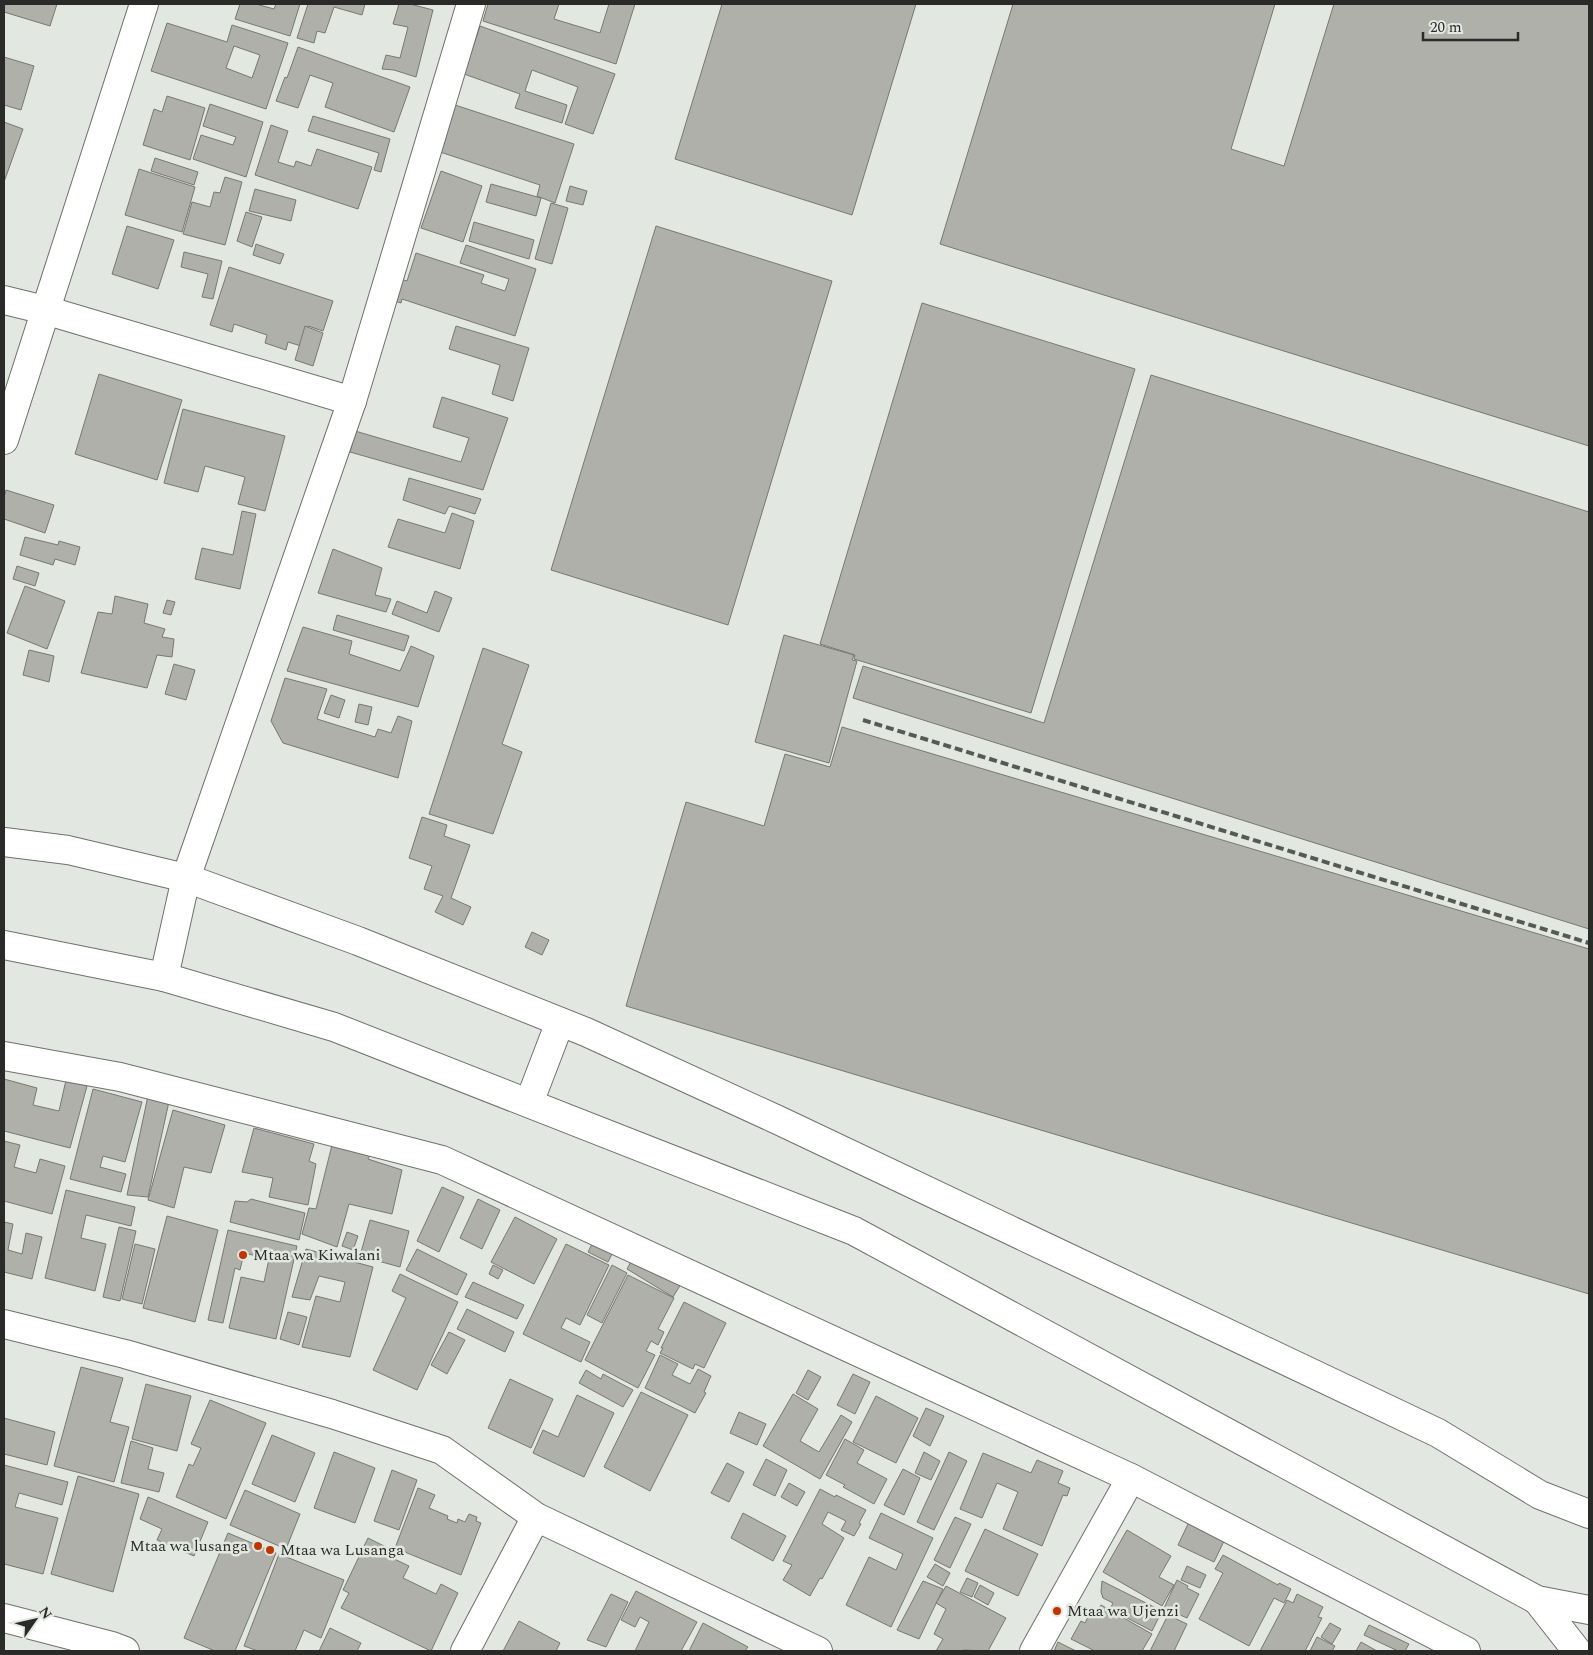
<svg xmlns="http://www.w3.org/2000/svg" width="1593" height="1655" font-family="Spectral,serif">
<rect width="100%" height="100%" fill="#e3e7e1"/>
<g fill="#afb0aa" stroke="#777872" fill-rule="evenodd">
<polygon points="4,4 57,4 50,26 4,12"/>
<polygon points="240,4 256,4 274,9 276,4 300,4 290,36 235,19"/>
<polygon points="308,4 365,4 362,15 334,7 325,33 317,31 314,43 297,38"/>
<polygon points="399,4 410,4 433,10 416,77 394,70 382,69 386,55 400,58 408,27 393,24"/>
<polygon points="488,4 559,4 554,19 600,33 609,4 635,4 616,64 483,21"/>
<polygon points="722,4 916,4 852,215 675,159"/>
<polygon points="1013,4 1275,4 1231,149 1284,166 1334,4 1589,4 1589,446 940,244"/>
<path d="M167,23L227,42L232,25L288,43L266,109L151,71ZM234,46L260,55L252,78L226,68Z"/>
<polygon points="480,26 615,74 593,134 565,124 578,87 532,70 525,91 567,105 562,123 515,108 520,94 464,74"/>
<polygon points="298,47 410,87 394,132 325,107 333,83 310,75 298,108 276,101 285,77 287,78"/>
<polygon points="4,57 34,66 21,110 4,105"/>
<polygon points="167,96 205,108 190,160 143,145 154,109 162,112"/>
<polygon points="210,104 263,122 246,177 193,159 201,135 233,145 236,137 203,126"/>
<polygon points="452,104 574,144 555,203 537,196 540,185 437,151"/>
<polygon points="313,116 390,139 381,172 374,170 379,153 308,131"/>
<polygon points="4,122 23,129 4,182"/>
<polygon points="271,125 288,131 278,162 294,167 296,161 311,166 317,149 372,167 358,209 255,175"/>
<polygon points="155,158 198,172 194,185 151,171"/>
<polygon points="139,169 195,187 182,232 125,215"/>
<polygon points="441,171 482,186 463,242 421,228"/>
<polygon points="225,177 242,182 225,245 183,234 192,202 210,207 214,192 220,193"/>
<polygon points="491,184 541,198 536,216 486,202"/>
<polygon points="570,186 587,191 583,205 566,201"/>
<polygon points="255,189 296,200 291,221 249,211"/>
<polygon points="551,203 568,208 552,264 535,259"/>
<polygon points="246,212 262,217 252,247 237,241"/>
<polygon points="474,222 534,240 529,259 469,241"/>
<polygon points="127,226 174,240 158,289 112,274"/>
<polygon points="656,226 832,281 728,625 551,570"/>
<polygon points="256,244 284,254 280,264 253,255"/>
<polygon points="466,245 536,269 515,336 402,299 401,303 391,300 398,278 407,281 416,253 484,275 481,283 505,291 509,279 460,263"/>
<polygon points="184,252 222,261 213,299 202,297 208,274 181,267"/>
<polygon points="229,267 333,301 323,331 308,326 301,346 288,342 286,350 265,343 267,335 234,324 232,332 210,325"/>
<polygon points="922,303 1135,369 1031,713 854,659 855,655 820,644"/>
<polygon points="305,326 323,333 313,366 295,360"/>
<polygon points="456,326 529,348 513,401 492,394 500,365 449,349"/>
<polygon points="99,374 182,400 157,480 75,454"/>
<polygon points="1151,375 1589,512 1589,929 853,698 863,666 1044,723"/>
<polygon points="442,397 508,418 483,490 350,452 355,431 461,462 469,438 433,427"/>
<polygon points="183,409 285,436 265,511 238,504 245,477 205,466 198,492 164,483"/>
<polygon points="409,478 481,499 475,514 449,506 445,514 403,500"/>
<polygon points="6,490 54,505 45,533 4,519 4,497"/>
<polygon points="242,511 256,514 240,589 195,579 202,548 233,555"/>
<polygon points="452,513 474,521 460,569 388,547 398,519 445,533"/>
<polygon points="25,537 58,545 59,541 80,547 75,565 55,559 53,565 20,555"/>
<polygon points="333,549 382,568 375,595 391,599 386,612 318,593"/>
<polygon points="17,566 39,573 35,586 13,579"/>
<polygon points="25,586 65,601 47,649 7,633"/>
<polygon points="435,591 452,598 439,632 392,614 397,601 427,613"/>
<polygon points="115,596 148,604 144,623 165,629 162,637 174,639 172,657 157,655 147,688 81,673 98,612 112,614"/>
<polygon points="167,600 175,602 171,615 163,613"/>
<polygon points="337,615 409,636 404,651 333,630"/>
<polygon points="303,627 352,641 349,654 400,671 411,646 434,656 418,707 287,671"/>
<polygon points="784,635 854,655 852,660 857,661 829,763 755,742"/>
<polygon points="483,648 529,665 502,744 522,752 493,834 429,814"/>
<polygon points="29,650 54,656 49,682 23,675"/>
<polygon points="174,664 195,670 186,700 165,694"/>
<polygon points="285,678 327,689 317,719 375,737 378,729 391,733 398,716 412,721 398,778 283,743 271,721"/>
<polygon points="331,695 345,700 339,718 324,713"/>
<polygon points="359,704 372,707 368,725 355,722"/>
<polygon points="842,727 1589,949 1589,1294 626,1006 686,802 764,826 785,754 830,767"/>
<polygon points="422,817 447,825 444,836 470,845 451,898 471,907 463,925 435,912 443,896 424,889 432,866 409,858"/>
<polygon points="532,932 549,940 542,955 525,947"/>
<polygon points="4,1079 37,1088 33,1105 59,1111 66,1080 87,1086 70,1148 4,1131"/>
<polygon points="93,1089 142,1102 125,1162 103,1156 100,1167 126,1174 121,1192 70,1179"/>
<polygon points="149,1091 170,1097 148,1197 127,1195"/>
<polygon points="173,1110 225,1125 211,1173 184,1167 174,1208 148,1200"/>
<polygon points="254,1128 314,1144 309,1161 316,1164 308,1205 269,1197 273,1178 242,1172"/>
<polygon points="4,1141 20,1145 14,1167 36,1173 40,1159 65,1166 52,1214 4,1201"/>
<polygon points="332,1145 370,1155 368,1159 402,1170 392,1214 349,1204 337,1247 302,1234 309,1208 316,1209"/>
<polygon points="442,1187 464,1197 439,1252 417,1241"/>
<polygon points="66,1190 135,1207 131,1226 86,1215 81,1238 106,1244 95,1291 45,1278"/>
<polygon points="251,1199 305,1213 299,1240 230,1222 235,1201 247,1202"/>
<polygon points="478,1199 500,1210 482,1249 460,1238"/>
<polygon points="167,1216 218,1230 195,1322 143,1308"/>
<polygon points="515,1217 557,1239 534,1284 491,1262"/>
<polygon points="370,1220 409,1231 400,1267 360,1256"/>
<polygon points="4,1222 13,1224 8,1250 22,1254 26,1233 42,1237 32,1279 4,1272"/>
<polygon points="119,1227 136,1231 120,1301 103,1297"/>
<polygon points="228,1230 297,1246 276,1339 229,1328 241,1277 264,1282 269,1259 244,1253 240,1270 235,1268 223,1323 208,1320"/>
<polygon points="347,1232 358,1236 353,1250 342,1246"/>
<polygon points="593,1242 613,1252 608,1262 588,1252"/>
<polygon points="135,1244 155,1249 142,1304 122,1299"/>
<polygon points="566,1244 609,1265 580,1325 566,1318 561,1328 590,1342 581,1362 523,1334"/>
<polygon points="306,1249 373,1267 350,1357 302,1347 316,1296 340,1302 345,1282 319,1276 310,1300 292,1297"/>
<polygon points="417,1249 467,1274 457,1295 406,1270"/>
<polygon points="634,1256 681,1284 673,1297 627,1269"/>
<polygon points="493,1265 503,1270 498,1279 489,1274"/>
<polygon points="612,1265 627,1273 602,1323 587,1315"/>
<polygon points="400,1274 458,1302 417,1390 373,1370 406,1298 392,1291"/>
<polygon points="628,1275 674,1298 658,1329 664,1332 658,1345 651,1341 646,1351 655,1355 638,1388 585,1360"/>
<polygon points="473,1282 524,1305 517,1319 465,1297"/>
<polygon points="684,1302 726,1323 704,1368 695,1364 693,1369 660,1353 663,1348 661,1348"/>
<polygon points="467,1309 514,1332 505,1352 457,1329"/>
<polygon points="288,1312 307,1317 299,1345 280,1339"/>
<polygon points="449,1332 465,1340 447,1374 431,1365"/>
<polygon points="660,1355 678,1364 672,1375 690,1384 698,1369 711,1376 704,1392 706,1393 695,1413 645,1388"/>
<polygon points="81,1367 123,1378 110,1422 129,1427 114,1482 54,1466"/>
<polygon points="586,1370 601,1379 603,1374 633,1390 623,1407 579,1383"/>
<polygon points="808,1370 821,1377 808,1400 796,1393"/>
<polygon points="853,1374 870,1382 855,1414 837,1405"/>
<polygon points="510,1379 553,1399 531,1448 488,1428"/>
<polygon points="146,1384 191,1396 177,1451 132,1439"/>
<polygon points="641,1392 688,1415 650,1491 604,1467"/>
<polygon points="793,1394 818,1409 800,1441 819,1452 841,1415 852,1422 820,1479 763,1446"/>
<polygon points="577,1395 614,1413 584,1477 533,1453 543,1430 558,1437"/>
<polygon points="876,1396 918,1418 896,1463 853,1442"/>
<polygon points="210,1400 266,1423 226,1519 176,1497 189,1464 193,1466 201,1448 191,1444"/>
<polygon points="926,1408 944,1416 930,1446 913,1436"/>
<polygon points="739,1412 766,1424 757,1445 730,1433"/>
<polygon points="4,1418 55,1432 47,1465 4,1454"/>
<polygon points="272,1435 315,1453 295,1502 252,1484"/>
<polygon points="845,1439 864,1450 857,1463 887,1479 874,1504 843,1487 845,1485 826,1475"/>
<polygon points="131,1441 153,1448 148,1469 164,1473 159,1492 121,1483"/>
<polygon points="334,1452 375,1468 355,1523 314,1508"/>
<polygon points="924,1452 940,1461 931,1480 915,1473"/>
<polygon points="949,1452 967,1461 934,1530 917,1522"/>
<polygon points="983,1453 1031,1473 1037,1460 1063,1471 1058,1483 1070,1488 1067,1496 1063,1495 1042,1546 1003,1529 1018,1492 997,1483 982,1518 960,1509"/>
<polygon points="766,1459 787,1470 775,1496 753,1485"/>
<polygon points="727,1463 744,1472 729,1502 711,1493"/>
<polygon points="4,1465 68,1482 62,1505 19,1493 15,1507 58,1518 43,1574 4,1564"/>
<polygon points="903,1469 920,1478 904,1515 884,1505"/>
<polygon points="392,1470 417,1480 399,1530 374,1521"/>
<polygon points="78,1476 139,1494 113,1592 51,1574"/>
<polygon points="789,1483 805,1492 797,1506 781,1497"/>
<polygon points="418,1488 435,1495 429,1508 448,1516 447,1519 457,1523 458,1519 465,1522 469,1514 477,1517 476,1521 481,1523 461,1575 395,1548"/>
<polygon points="820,1489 835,1497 836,1495 866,1510 859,1523 861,1524 854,1536 841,1530 846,1521 828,1512 822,1524 844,1538 822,1579 820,1578 810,1596 783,1580 792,1565 783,1561"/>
<polygon points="245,1490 300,1514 286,1549 230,1525"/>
<polygon points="148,1497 208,1522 194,1556 157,1540 162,1529 140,1519"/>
<polygon points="743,1513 786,1536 773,1561 731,1538"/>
<polygon points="881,1513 933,1538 891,1627 846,1605 869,1557 896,1570 903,1554 869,1538"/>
<polygon points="955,1517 971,1524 950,1568 934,1560"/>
<polygon points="1189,1522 1225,1539 1214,1562 1178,1545"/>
<polygon points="985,1529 1038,1554 1018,1596 965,1571"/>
<polygon points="1127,1530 1171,1556 1159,1577 1174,1585 1162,1606 1103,1572"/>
<polygon points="228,1533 276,1553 235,1651 215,1651 184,1638"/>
<polygon points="368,1538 392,1550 388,1556 409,1566 403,1578 436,1594 441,1584 458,1593 431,1651 341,1608 349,1593 343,1590"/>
<polygon points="279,1554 344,1580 321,1638 304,1630 295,1651 258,1651 244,1646"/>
<polygon points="1223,1555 1278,1585 1279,1583 1291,1589 1284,1603 1274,1598 1249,1646 1199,1619 1223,1573 1215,1569"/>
<polygon points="935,1564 950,1573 943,1586 927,1577"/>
<polygon points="1187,1566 1206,1575 1200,1588 1181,1580"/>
<polygon points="967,1578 978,1583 972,1597 960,1592"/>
<polygon points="1177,1580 1188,1586 1187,1588 1199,1594 1187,1618 1164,1608"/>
<polygon points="923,1581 943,1589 919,1639 897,1630"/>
<polygon points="1102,1581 1162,1611 1152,1631 1110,1609 1113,1603 1103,1598 1101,1592"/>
<polygon points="980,1585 994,1593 988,1605 974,1597"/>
<polygon points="946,1586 1006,1618 988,1651 963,1650 962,1651 936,1651 943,1639 934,1634 946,1609 936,1603"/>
<polygon points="636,1591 697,1622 681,1651 635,1651 649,1622 640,1617 635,1627 621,1620"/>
<polygon points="611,1594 628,1602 606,1647 587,1640"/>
<polygon points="1297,1594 1323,1607 1318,1617 1322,1618 1305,1651 1260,1651 1287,1600 1293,1603"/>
<polygon points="1101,1605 1152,1634 1142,1651 1095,1651 1071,1639 1081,1621 1085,1623 1089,1615 1094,1618"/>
<polygon points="1168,1615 1187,1624 1174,1651 1150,1651"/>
<polygon points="519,1621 560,1643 556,1651 503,1651"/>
<polygon points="703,1623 748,1647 745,1651 689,1651"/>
<polygon points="1330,1623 1341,1629 1332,1644 1321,1637"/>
<polygon points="1369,1625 1409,1644 1405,1651 1398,1651 1364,1635"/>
<polygon points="330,1628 361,1643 357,1651 319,1651"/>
<polygon points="1317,1637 1335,1646 1332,1651 1310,1651"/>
<polygon points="1058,1642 1076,1651 1054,1651"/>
<polygon points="1361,1642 1377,1651 1356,1651"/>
</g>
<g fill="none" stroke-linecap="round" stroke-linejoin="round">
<g stroke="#6e716c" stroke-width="30">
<g id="minor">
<polyline points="4,300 45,310 352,401"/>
<polyline points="4,440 144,4"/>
<polyline points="4,842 68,850 186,878 358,941 586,1032 780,1121 1438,1433 1540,1495 1589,1514"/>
<polyline points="164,977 186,878 352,401 471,4"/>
<polyline points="4,1056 120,1077 442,1160 1131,1478 1466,1651"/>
<polyline points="529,1103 560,1022"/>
<polyline points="4,1324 125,1354 332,1414 442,1450 536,1517 818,1651"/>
<polyline points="4,1618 112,1646 125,1651"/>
<polyline points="465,1651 536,1517"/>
<polyline points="1034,1651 1131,1478"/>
</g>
</g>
<g stroke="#6e716c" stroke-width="30">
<g id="tertiary">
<polyline points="4,945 164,977 334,1027 854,1231 1537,1600 1589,1610"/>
<polyline points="1537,1600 1577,1651"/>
</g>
</g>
<use href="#minor" stroke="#fff" stroke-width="28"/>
<use href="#tertiary" stroke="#fff" stroke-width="28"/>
<polyline stroke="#575956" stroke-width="4" stroke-dasharray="8 4" stroke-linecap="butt" points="863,720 1589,943"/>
</g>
<g fill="#be3600" stroke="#e3e7e1" stroke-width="2">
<circle cx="243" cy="1255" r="5"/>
<circle cx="258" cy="1546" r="5"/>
<circle cx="270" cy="1550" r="5"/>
<circle cx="1057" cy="1611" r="5"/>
</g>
<g text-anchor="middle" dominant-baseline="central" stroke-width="5" stroke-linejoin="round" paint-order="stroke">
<g font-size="16" fill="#2a2b29" stroke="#e3e7e1" text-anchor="start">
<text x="253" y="1255">Mtaa wa Kiwalani</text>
<text x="248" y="1546" text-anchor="end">Mtaa wa lusanga</text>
<text x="280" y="1550">Mtaa wa Lusanga</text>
<text x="1067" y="1611">Mtaa wa Ujenzi</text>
</g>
</g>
<rect width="1593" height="1655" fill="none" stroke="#2a2b29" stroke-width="10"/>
<g transform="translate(35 1620) rotate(56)" stroke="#e3e7e1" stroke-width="4" paint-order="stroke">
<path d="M0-4L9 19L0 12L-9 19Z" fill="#2a2b29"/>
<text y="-8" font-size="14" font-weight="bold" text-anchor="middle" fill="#2a2b29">N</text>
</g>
<path d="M1423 32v8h95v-8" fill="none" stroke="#2a2b29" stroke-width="2.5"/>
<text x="1430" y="32" font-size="15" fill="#2a2b29" stroke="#e3e7e1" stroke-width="4" paint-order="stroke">20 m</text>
</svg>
